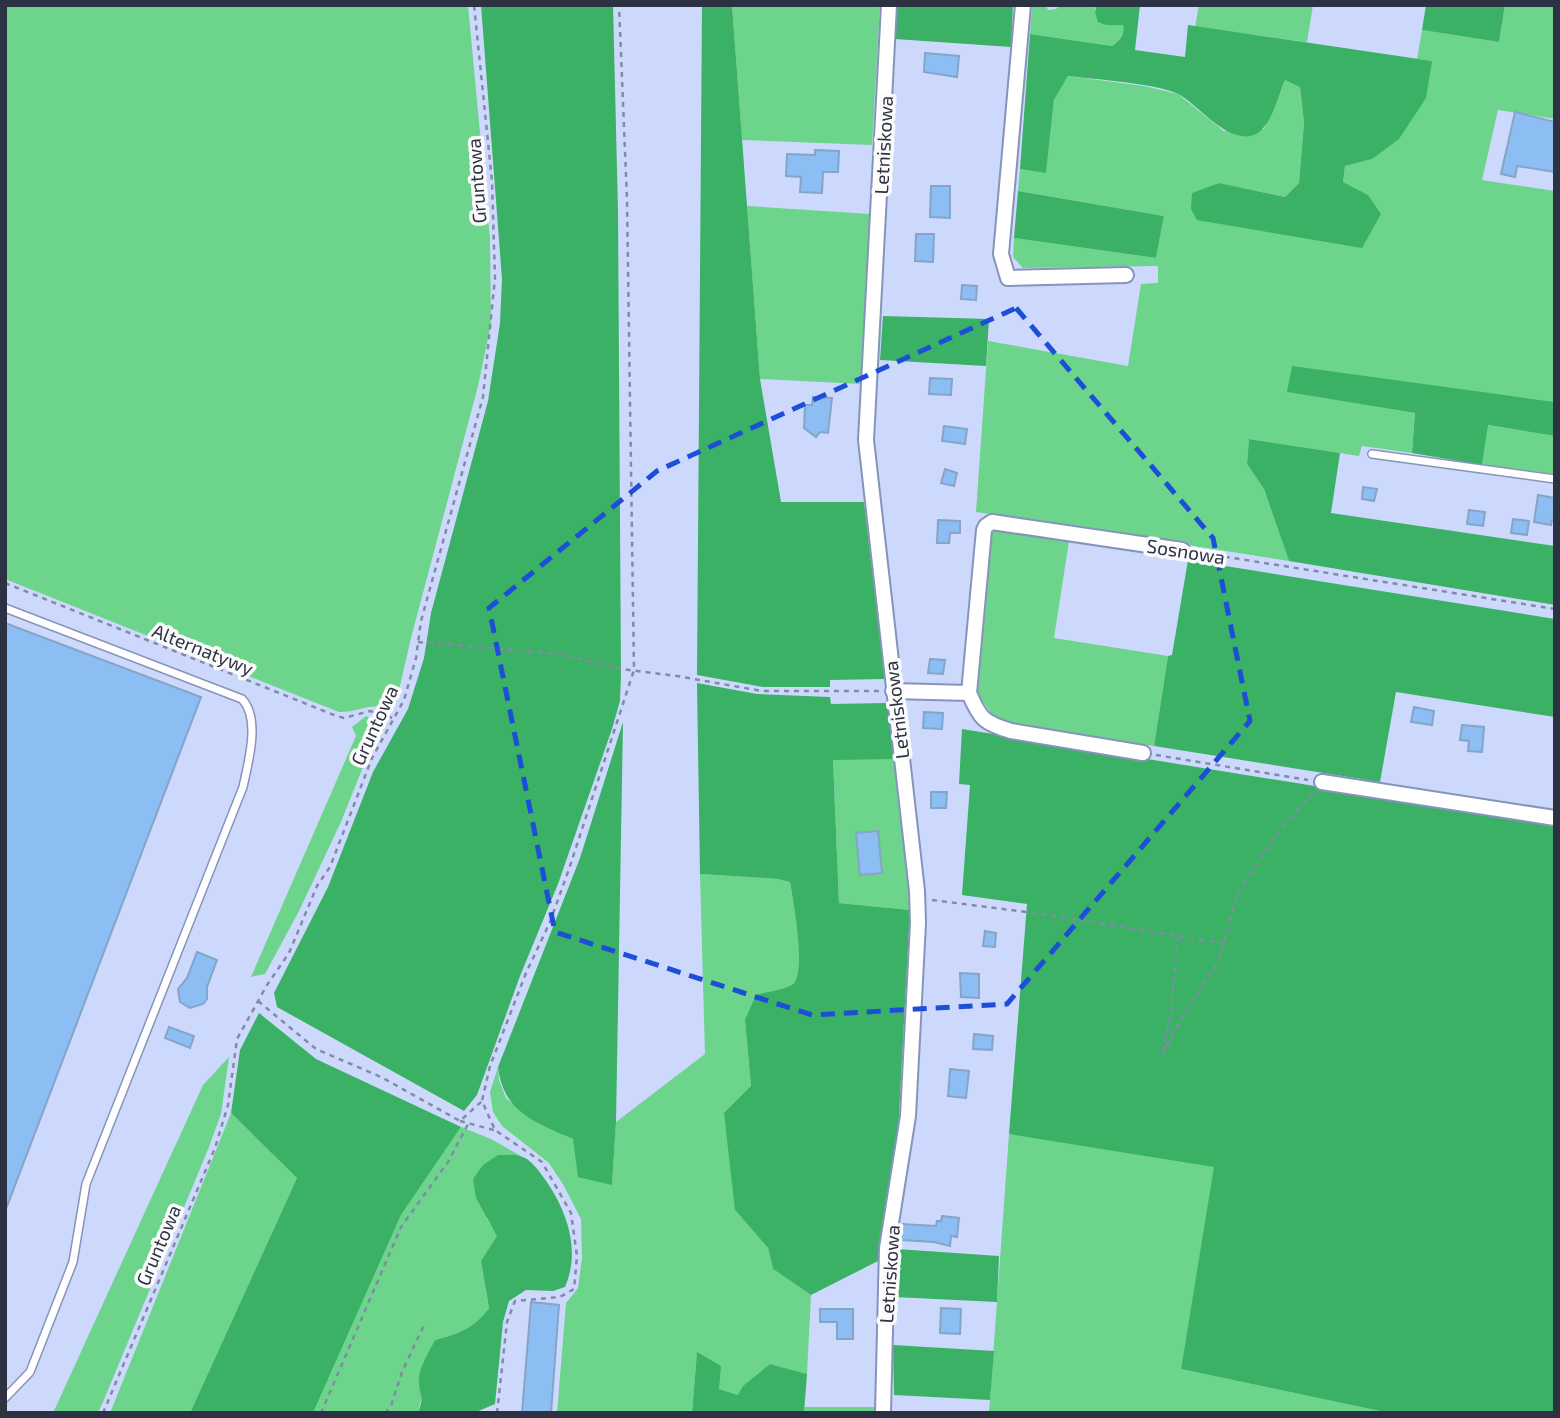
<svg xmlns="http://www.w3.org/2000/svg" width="1560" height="1418" font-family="'Exo 2',sans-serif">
<rect width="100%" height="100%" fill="#cdd9fc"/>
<g fill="#6dd48b">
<path d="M5,5H468L490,239L491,324L478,386L411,638L396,703L391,709C368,702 361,712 339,712L5,579Z"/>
<polygon points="732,5 880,5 872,145 742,140"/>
<path d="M1032,5H1046L1048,10L1056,9L1061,5H1096L1095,12L1106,25L1123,24C1125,35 1120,39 1112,46L1030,34Z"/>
<polygon points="1199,5 1313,5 1307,42 1195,27"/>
<polygon points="1505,5 1555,5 1555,119 1498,110 1482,180 1555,191 1555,402 1292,367 1288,392 1415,413 1412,453 1362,446 1359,456 1249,439 1247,464 1264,489 1289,561 976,512 988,341 1128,366 1141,284 1158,283 1158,266 1023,268 1013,257 1014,238 1156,258 1164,216 1018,191 1020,169 1046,172 1054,100 1068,76 1144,86 1178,94 1224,131 1264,129 1285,80 1300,86 1304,123 1299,183 1285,197 1218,183 1191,209 1367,195 1343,182 1345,166 1372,159 1432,61 1417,59 1422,30 1499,42"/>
<polygon points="747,206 870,214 862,384 760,379"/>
<polygon points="1487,425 1555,436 1555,474 1482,465"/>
<polygon points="996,529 1069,541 1054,638 1168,656 1154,746 998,723 977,693 989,535"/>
<polygon points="366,716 387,724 367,757 341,822 299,911 265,974 251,977 356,736 352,727"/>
<polygon points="833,759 895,759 910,910 839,903"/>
<path d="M700,874L778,879L790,882C793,901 804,959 799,974C795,988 758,1011 745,1020L751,1087L735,1210L768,1248L773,1269L811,1295L807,1374L770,1364L738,1395L719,1389L697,1353L692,1413H557L566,1303L578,1288L582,1258L581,1219L564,1186L549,1163L502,1126L493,1112L490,1092L498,1067L499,1080L506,1098L539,1124L573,1139L612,1184L616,1122L705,1054Z"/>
<polygon points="229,1057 221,1114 209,1147 103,1402 98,1413 53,1413 203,1085"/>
<polygon points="231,1113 297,1178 190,1413 110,1413"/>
<path d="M461,1127L491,1139L521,1156L498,1155L487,1219L498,1236L481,1261L489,1308C475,1328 458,1334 435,1340L418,1413H313L401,1215Z"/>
<polygon points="1009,1134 1215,1166 1181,1369 1389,1413 989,1413"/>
<polygon points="805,1407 876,1407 876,1413 804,1413"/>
</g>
<g fill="#3ab164">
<polygon points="481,5 613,5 618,211 621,675 620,701 612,729 558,884 520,976 477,1095 464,1111 277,1007 274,993 328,887 373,772 408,709 424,658 431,613 488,401 500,323 502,279"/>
<polygon points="702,5 732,5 760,379 781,502 864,502 885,679 830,680 830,687 763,687 697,675"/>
<polygon points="897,5 1013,5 1011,47 895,39"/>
<path d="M1097,5H1140L1135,50L1185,57L1188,25L1432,61L1426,98L1399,139L1372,159L1345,166L1343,182L1368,195L1381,214L1362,248L1197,220L1191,209L1192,193L1219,183L1285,197L1299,183L1304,123L1300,87L1285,80C1277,97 1272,127 1254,135C1228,144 1200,107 1180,95C1162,84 1093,79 1068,76L1054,100L1046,173L1020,169L1030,34L1112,46C1120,40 1125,35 1123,25H1106L1098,22L1095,12Z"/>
<polygon points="1426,5 1505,5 1499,42 1422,30"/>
<polygon points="1018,191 1164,216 1156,258 1014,238"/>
<polygon points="883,316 989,319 986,366 880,360"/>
<polygon points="1292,366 1555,402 1555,436 1488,425 1482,465 1412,453 1415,413 1287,392"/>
<polygon points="1249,439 1340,453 1331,513 1555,546 1555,605 1289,561 1264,489 1247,464"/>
<polygon points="1188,560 1555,619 1555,717 1396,692 1380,782 1154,746 1168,656 1172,655"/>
<path d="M697,683L757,694L830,697L831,704L888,703L895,759L833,760L839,903L910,910L898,1133L878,1261L811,1295L773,1269L768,1248L735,1210L724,1113L751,1086L745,1020L756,995C766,992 785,990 793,984C807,971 793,901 790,882L778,879L700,874Z"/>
<path d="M623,722L616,1122L612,1185L578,1177L573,1139C536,1123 503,1112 498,1067L580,858Z"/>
<polygon points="962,729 1555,825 1555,1413 1389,1413 1181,1369 1214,1167 1009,1134 1027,904 962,895 970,785 959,784"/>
<polygon points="259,1013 316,1059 461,1127 401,1215 313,1413 190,1413 297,1178 231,1113 240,1050"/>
<path d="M498,1155C505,1155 514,1154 520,1156C531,1159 538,1170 544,1178C567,1210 581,1250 565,1287L553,1291L526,1290L509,1301L503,1322L495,1404L476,1412L418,1413C424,1395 421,1401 419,1384C417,1370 429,1352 435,1340C458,1334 475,1328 489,1308L481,1261L497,1236L476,1198L473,1179L483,1165Z"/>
<polygon points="897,1249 999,1256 997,1302 894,1297"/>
<polygon points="893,1345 994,1351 990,1400 894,1395"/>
<polygon points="697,1352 721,1366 719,1389 738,1395 743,1386 770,1364 807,1374 804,1413 692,1413"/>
</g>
<g fill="#8dbef3" stroke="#84a4c8" stroke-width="2">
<polygon points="925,53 959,56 957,77 924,72"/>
<polygon points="1515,112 1555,122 1555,172 1517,166 1515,177 1501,174"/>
<polygon points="815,150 839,151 838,172 823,172 822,193 800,192 801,177 786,176 787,154 815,155"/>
<polygon points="931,186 950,186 950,218 930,217"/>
<polygon points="916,234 934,234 933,262 915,261"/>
<polygon points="962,285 977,286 976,300 961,299"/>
<polygon points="930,378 952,379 951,395 929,394"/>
<polygon points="813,397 832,398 828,433 820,432 816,437 804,428 805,405 812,405"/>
<polygon points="944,426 967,429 965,444 942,441"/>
<polygon points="945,469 957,473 954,486 941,483"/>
<polygon points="1363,487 1377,489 1374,501 1362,499"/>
<polygon points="1538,495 1555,498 1555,520 1552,520 1551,525 1534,522"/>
<polygon points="1469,510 1485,512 1483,526 1467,524"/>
<polygon points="1513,519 1529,521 1527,535 1511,533"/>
<polygon points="938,520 960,521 960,533 950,533 949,543 937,543"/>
<polygon points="5,623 201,697 6,1209 5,1209"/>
<polygon points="930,659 945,660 943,674 928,673"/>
<polygon points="1414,707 1434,711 1432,725 1411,722"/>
<polygon points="924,712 943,713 942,729 923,728"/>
<polygon points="1462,725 1484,727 1482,752 1468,751 1469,741 1460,740"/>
<polygon points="931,792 947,792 946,808 931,808"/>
<polygon points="878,831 882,873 860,875 856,833"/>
<polygon points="985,931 996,933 995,947 983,946"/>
<polygon points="197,952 217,960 207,987 207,999 203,1004 190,1008 180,1002 178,989 187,978"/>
<polygon points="960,973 979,974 979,998 961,997"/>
<polygon points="169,1027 194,1036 190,1048 165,1038"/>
<polygon points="974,1034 993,1036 992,1050 973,1049"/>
<polygon points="950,1069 969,1071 966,1098 948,1096"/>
<polygon points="942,1216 959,1218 957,1237 951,1236 950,1246 934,1242 901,1240 902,1224 936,1226 937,1221 941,1221"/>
<polygon points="531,1302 559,1305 551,1413 522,1413"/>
<polygon points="941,1308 961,1309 960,1334 940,1333"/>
<polygon points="820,1309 853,1309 853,1339 837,1339 837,1322 820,1322"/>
</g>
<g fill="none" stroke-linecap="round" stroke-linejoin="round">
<g stroke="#8693bc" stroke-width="10">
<g id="service">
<polyline points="1372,454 1555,479"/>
<path d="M5,608L242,699C261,719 248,763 243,787L86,1184L73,1262L30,1372L5,1398"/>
</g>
</g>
<g stroke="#8693bc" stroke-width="18">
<g id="minor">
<polyline points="1023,5 1001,254 1008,278 1126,275"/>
<polyline points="893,691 969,693"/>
<path d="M1143,753L1011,731C984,723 980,719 969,693L984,530L986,526L992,522L1182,550"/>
<polyline points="1322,782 1555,818"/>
<polyline points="883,1413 887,1248 908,1116 918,923 917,891 866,440 889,5"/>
</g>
</g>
<g stroke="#828aa5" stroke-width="2.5" stroke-dasharray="5 5" stroke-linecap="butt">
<polyline points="1195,552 1555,609"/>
<polyline points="5,583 334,715 344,718 370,711 393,718"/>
<polyline points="418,642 560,654 621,669 677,676 762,691 880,691"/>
<polyline points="1156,755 1308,780"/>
<polyline points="932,900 1035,913 1223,943"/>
<polyline points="258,1001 316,1049 381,1077 460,1121 482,1101"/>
<polyline points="1163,1051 1171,1013 1178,936"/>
<polyline points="1162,1054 1189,1006 1217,964 1238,893 1278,832 1313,793"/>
<polyline points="460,1121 494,1130"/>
<polyline points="723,1410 723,1413"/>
<polyline points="103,1413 215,1148 228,1105 237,1039 267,985 289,953 317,886 330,867 372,758 404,700 416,658 421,621 483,397 495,278 492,181 474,5"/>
<polyline points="321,1413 401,1227 448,1162 468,1124"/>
<polyline points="385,1413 391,1406 402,1372 424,1325"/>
<polyline points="497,1413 507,1322 515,1301 560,1297 574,1289 577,1256 571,1213 542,1162 495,1130 482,1101 490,1066 526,973 550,922 569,869 634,670 627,200 619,5"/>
</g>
<use href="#service" stroke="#fff" stroke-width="7"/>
<use href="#minor" stroke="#fff" stroke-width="14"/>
</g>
<path fill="none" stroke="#1d4ed8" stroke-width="5" stroke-dasharray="14 9" stroke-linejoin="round" d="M1016,308L1213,538L1250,721L1007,1004L812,1015L555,932L489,608L657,471Z"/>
<g text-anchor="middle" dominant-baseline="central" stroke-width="7" stroke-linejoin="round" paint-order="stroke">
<g font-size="19" fill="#2d3243" stroke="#fbfbfb">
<text transform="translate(883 145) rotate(-87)">Letniskowa</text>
<text transform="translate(476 181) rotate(-94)">Gruntowa</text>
<text transform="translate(1186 551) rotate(9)">Sosnowa</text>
<text transform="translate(203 649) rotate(22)">Alternatywy</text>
<text transform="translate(896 710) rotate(-97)">Letniskowa</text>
<text transform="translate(374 725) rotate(-65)">Gruntowa</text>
<text transform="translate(158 1245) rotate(-67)">Gruntowa</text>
<text transform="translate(889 1274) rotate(-86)">Letniskowa</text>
</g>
</g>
<rect width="1560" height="1418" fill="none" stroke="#2d3243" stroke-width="14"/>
</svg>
